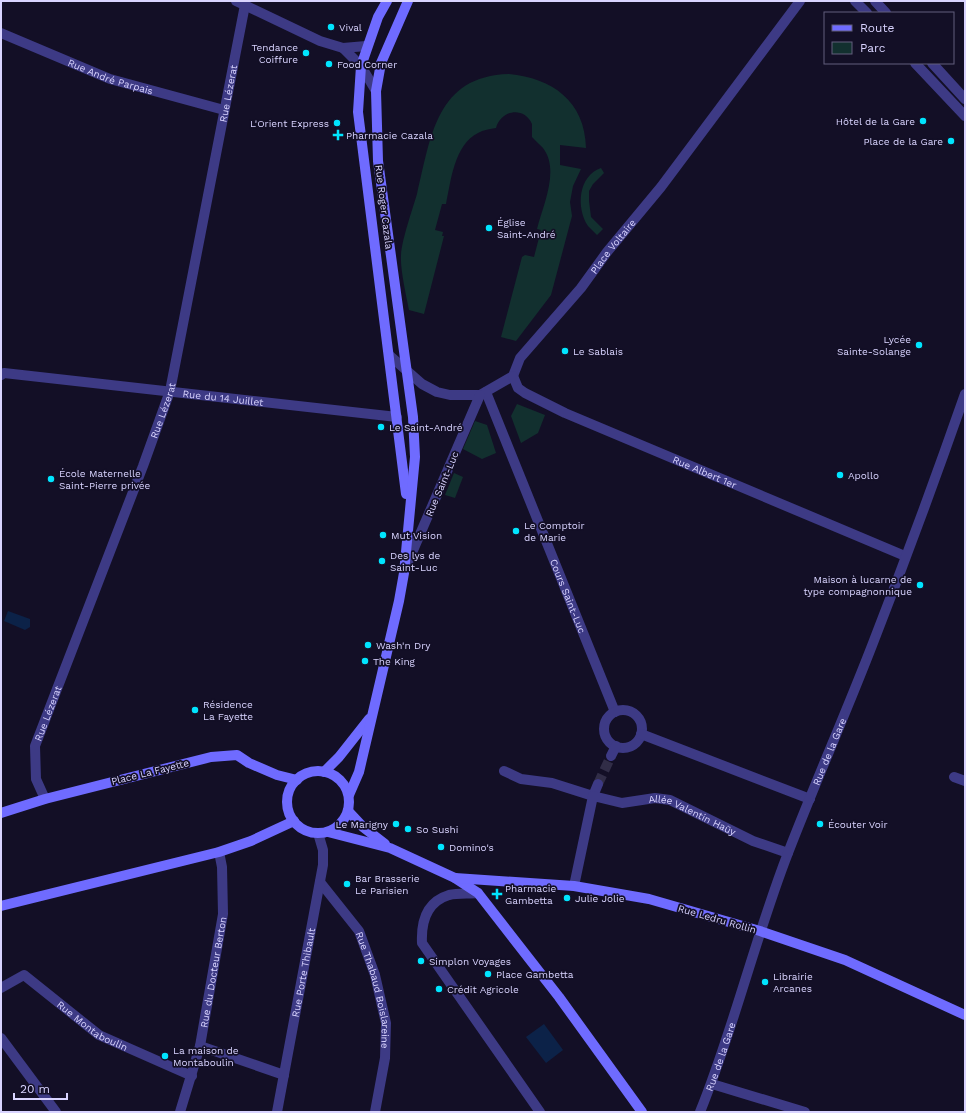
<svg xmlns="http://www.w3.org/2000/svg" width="966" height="1113" font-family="'Work Sans',sans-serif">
<rect width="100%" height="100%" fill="#130f26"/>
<g fill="#12302f">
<path d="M509,74C552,78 585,101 586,148L560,145V165L581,169L573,186L570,202L572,216L551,295L516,341L501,337L522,257L525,255L534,257L541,230L537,229C543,205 560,170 543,148C539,144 535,140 532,137V124C524,106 501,110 496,128C490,129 483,130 478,133C454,145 451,181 446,204H442L435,230L443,232L442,236H444L424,314L409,310C406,295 400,269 401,255C402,239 412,211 417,194C431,137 436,76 509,74Z"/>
<path d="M601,168L604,173L593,184L589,191V201L591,217L603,229L597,235C594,232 591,229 588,226C576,208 578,176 601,168Z"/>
<polygon points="517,404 545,415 538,433 521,443 511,416"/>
<polygon points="475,421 487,425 496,453 482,459 463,449"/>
<polygon points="454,473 463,477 455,498 445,495"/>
</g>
<g fill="#0c2248">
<polygon points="8,611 30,619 30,627 25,630 4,621"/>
<polygon points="544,1024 563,1050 546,1063 526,1037"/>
</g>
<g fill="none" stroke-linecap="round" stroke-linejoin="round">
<polyline stroke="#312d47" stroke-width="10" stroke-dasharray="10 5" stroke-linecap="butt" points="598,784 611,756"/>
<g stroke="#3d3a85" stroke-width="10">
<polyline points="236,1 320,41 343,48 366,46"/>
<polyline points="855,1 867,13"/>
<polyline points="875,1 886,13"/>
<path id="s1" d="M1,33L110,79L224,110"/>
<polyline points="343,48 361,66 376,91"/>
<polyline points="915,63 965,116"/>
<polyline points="932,63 965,99"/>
<path id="s2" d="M389,355L422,384L437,392L450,395H480L513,376L520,358L581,288L607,252L661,187L800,1"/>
<path id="s3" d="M1,375L4,373L397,417"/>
<path id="s4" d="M513,376L518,388L525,393L565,413L905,556"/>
<path id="s5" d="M486,392L615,712"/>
<polyline points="405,569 480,395"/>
<circle cx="623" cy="729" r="19"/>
<polyline points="641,734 810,799"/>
<polyline points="611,756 616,746"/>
<polyline points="504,771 521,779 552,783 593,796 598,784"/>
<polyline points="954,777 965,781"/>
<path id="s6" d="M45,799L36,779L35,746L143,466L170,391L245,5"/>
<path id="s7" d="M320,882L359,931L375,975L386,1023L385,1058L375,1112"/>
<path id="s8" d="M574,886L593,796L622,803L655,798L670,800L753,841L788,853"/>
<path d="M478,893C469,894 458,893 449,895C426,902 421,922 422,943L540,1112"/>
<path id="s9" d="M1,988L24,975L99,1035L192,1076"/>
<polyline points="1,1038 56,1112"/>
<polyline points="200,1046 284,1075"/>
<polyline points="712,1084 805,1112"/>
<path id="s10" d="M180,1112L200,1046L223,914L222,867L219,852"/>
<path id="s11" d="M277,1112L323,865V850L318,833"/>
<path id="s12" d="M700,1112C734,1028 755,938 788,853C815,783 846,713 873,643C905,561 936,477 965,394"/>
</g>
<g stroke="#6f6bff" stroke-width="10">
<polyline points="387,1 378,17 361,66 358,112 406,494"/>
<circle cx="318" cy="802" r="31"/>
<polyline points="324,772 339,757 369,719"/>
<polyline points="349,795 359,772 399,601 404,573 415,457 413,417 378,161 376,91 381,63 408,1"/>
<polyline points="348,811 363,827 385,844"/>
<polyline points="1,813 45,799 211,757 237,755 249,763 277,775 297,780"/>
<polyline points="328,832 390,848 455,878 478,893 559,997 642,1112"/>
<polyline points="455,878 574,886 649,899 760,931 845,960 965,1015"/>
<polyline points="1,906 219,852 251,841 294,821"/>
</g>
</g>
<g fill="#00e5ff" stroke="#130f26" stroke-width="1.5">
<circle cx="331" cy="27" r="4"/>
<circle cx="306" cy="53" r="4"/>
<circle cx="329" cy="64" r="4"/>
<circle cx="923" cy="121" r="4"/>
<circle cx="337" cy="123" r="4"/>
<path d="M336 129h4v4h4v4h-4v4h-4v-4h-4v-4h4z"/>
<circle cx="951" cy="141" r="4"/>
<circle cx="489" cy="228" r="4"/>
<circle cx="919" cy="345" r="4"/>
<circle cx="565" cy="351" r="4"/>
<circle cx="381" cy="427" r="4"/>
<circle cx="840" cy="475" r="4"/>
<circle cx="51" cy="479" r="4"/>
<circle cx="516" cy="531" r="4"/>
<circle cx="383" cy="535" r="4"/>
<circle cx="382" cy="561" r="4"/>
<circle cx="920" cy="585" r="4"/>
<circle cx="368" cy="645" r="4"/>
<circle cx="365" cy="661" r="4"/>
<circle cx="195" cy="710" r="4"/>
<circle cx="396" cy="824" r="4"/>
<circle cx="820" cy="824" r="4"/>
<circle cx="408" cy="829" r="4"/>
<circle cx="441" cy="847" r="4"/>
<circle cx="347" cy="884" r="4"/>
<path d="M495 888h4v4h4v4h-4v4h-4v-4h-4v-4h4z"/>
<circle cx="567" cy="898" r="4"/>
<circle cx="421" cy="961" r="4"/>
<circle cx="488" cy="974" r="4"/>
<circle cx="765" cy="982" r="4"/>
<circle cx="439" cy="989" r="4"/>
<circle cx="165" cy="1056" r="4"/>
</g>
<g text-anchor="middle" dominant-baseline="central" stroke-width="3.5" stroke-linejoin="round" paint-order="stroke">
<g font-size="10" fill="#d9d4ff" stroke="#130f26" text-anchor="start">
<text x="339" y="27">Vival</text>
<text x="298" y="47" text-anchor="end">Tendance<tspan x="298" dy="12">Coiffure</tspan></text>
<text x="337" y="64">Food Corner</text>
<text x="915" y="121" text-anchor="end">Hôtel de la Gare</text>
<text x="329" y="123" text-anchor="end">L'Orient Express</text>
<text x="346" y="135">Pharmacie Cazala</text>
<text x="943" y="141" text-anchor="end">Place de la Gare</text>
<text x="497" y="222">Église<tspan x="497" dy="12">Saint-André</tspan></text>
<text x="911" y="339" text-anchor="end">Lycée<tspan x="911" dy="12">Sainte-Solange</tspan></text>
<text x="573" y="351">Le Sablais</text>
<text x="389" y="427">Le Saint-André</text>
<text x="59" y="473">École Maternelle<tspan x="59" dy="12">Saint-Pierre privée</tspan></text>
<text x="848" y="475">Apollo</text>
<text x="524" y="525">Le Comptoir<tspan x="524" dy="12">de Marie</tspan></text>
<text x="391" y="535">Mut Vision</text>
<text x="390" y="555">Des lys de<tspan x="390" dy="12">Saint-Luc</tspan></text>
<text x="912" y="579" text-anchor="end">Maison à lucarne de<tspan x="912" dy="12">type compagnonnique</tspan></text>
<text x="376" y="645">Wash'n Dry</text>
<text x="373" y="661">The King</text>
<text x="203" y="704">Résidence<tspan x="203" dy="12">La Fayette</tspan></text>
<text x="388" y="824" text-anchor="end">Le Marigny</text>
<text x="828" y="824">Écouter Voir</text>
<text x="416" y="829">So Sushi</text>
<text x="449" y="847">Domino's</text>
<text x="355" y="878">Bar Brasserie<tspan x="355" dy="12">Le Parisien</tspan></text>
<text x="505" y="888">Pharmacie<tspan x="505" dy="12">Gambetta</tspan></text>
<text x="575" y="898">Julie Jolie</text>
<text x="429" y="961">Simplon Voyages</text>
<text x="496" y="974">Place Gambetta</text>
<text x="773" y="976">Librairie<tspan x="773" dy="12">Arcanes</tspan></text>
<text x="447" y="989">Crédit Agricole</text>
<text x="173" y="1050">La maison de<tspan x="173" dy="12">Montaboulin</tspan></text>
</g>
<g font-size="10" fill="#d9d4ff" stroke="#130f26">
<text stroke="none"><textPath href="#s1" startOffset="118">Rue André Parpais</textPath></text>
<text stroke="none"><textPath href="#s6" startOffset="738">Rue Lézerat</textPath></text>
<text transform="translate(384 207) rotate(83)">Rue Roger Cazala</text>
<text stroke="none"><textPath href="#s2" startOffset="307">Place Voltaire</textPath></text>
<text stroke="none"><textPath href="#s3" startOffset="224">Rue du 14 Juillet</textPath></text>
<text stroke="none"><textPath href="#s6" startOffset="414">Rue Lézerat</textPath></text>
<text stroke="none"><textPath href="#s4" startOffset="218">Rue Albert 1er</textPath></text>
<text transform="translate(442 484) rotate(-67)">Rue Saint-Luc</text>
<text stroke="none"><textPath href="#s5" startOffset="220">Cours Saint-Luc</textPath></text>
<text stroke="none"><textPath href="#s6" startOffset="90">Rue Lézerat</textPath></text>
<text stroke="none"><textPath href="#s12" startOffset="383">Rue de la Gare</textPath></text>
<text transform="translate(150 772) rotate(-14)">Place La Fayette</text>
<text stroke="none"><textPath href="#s8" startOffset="196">Allée Valentin Haüy</textPath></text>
<text transform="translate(717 919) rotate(16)">Rue Ledru Rollin</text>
<text stroke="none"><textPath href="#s10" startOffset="144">Rue du Docteur Berton</textPath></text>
<text stroke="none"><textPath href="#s11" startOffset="142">Rue Porte Thibault</textPath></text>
<text stroke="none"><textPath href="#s7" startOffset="124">Rue Thabaud Boislareine</textPath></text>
<text stroke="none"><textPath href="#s9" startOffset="112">Rue Montaboulin</textPath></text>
<text stroke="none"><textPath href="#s12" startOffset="59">Rue de la Gare</textPath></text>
</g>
</g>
<rect width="966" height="1113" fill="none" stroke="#d9d4ff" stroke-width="4"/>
<rect x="824" y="12" width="130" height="52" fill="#130f26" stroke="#625e7d"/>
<rect x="832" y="25" width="20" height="6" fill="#6f6bff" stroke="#625e7d"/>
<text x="860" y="32" font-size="12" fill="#d9d4ff">Route</text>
<rect x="832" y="42" width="20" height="12" fill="#12302f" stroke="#625e7d"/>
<text x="860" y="52" font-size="12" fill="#d9d4ff">Parc</text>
<path d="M14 1093v6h53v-6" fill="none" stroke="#d9d4ff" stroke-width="2"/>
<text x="20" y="1093" font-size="12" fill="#d9d4ff" stroke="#130f26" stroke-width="3" paint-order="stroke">20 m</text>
</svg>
